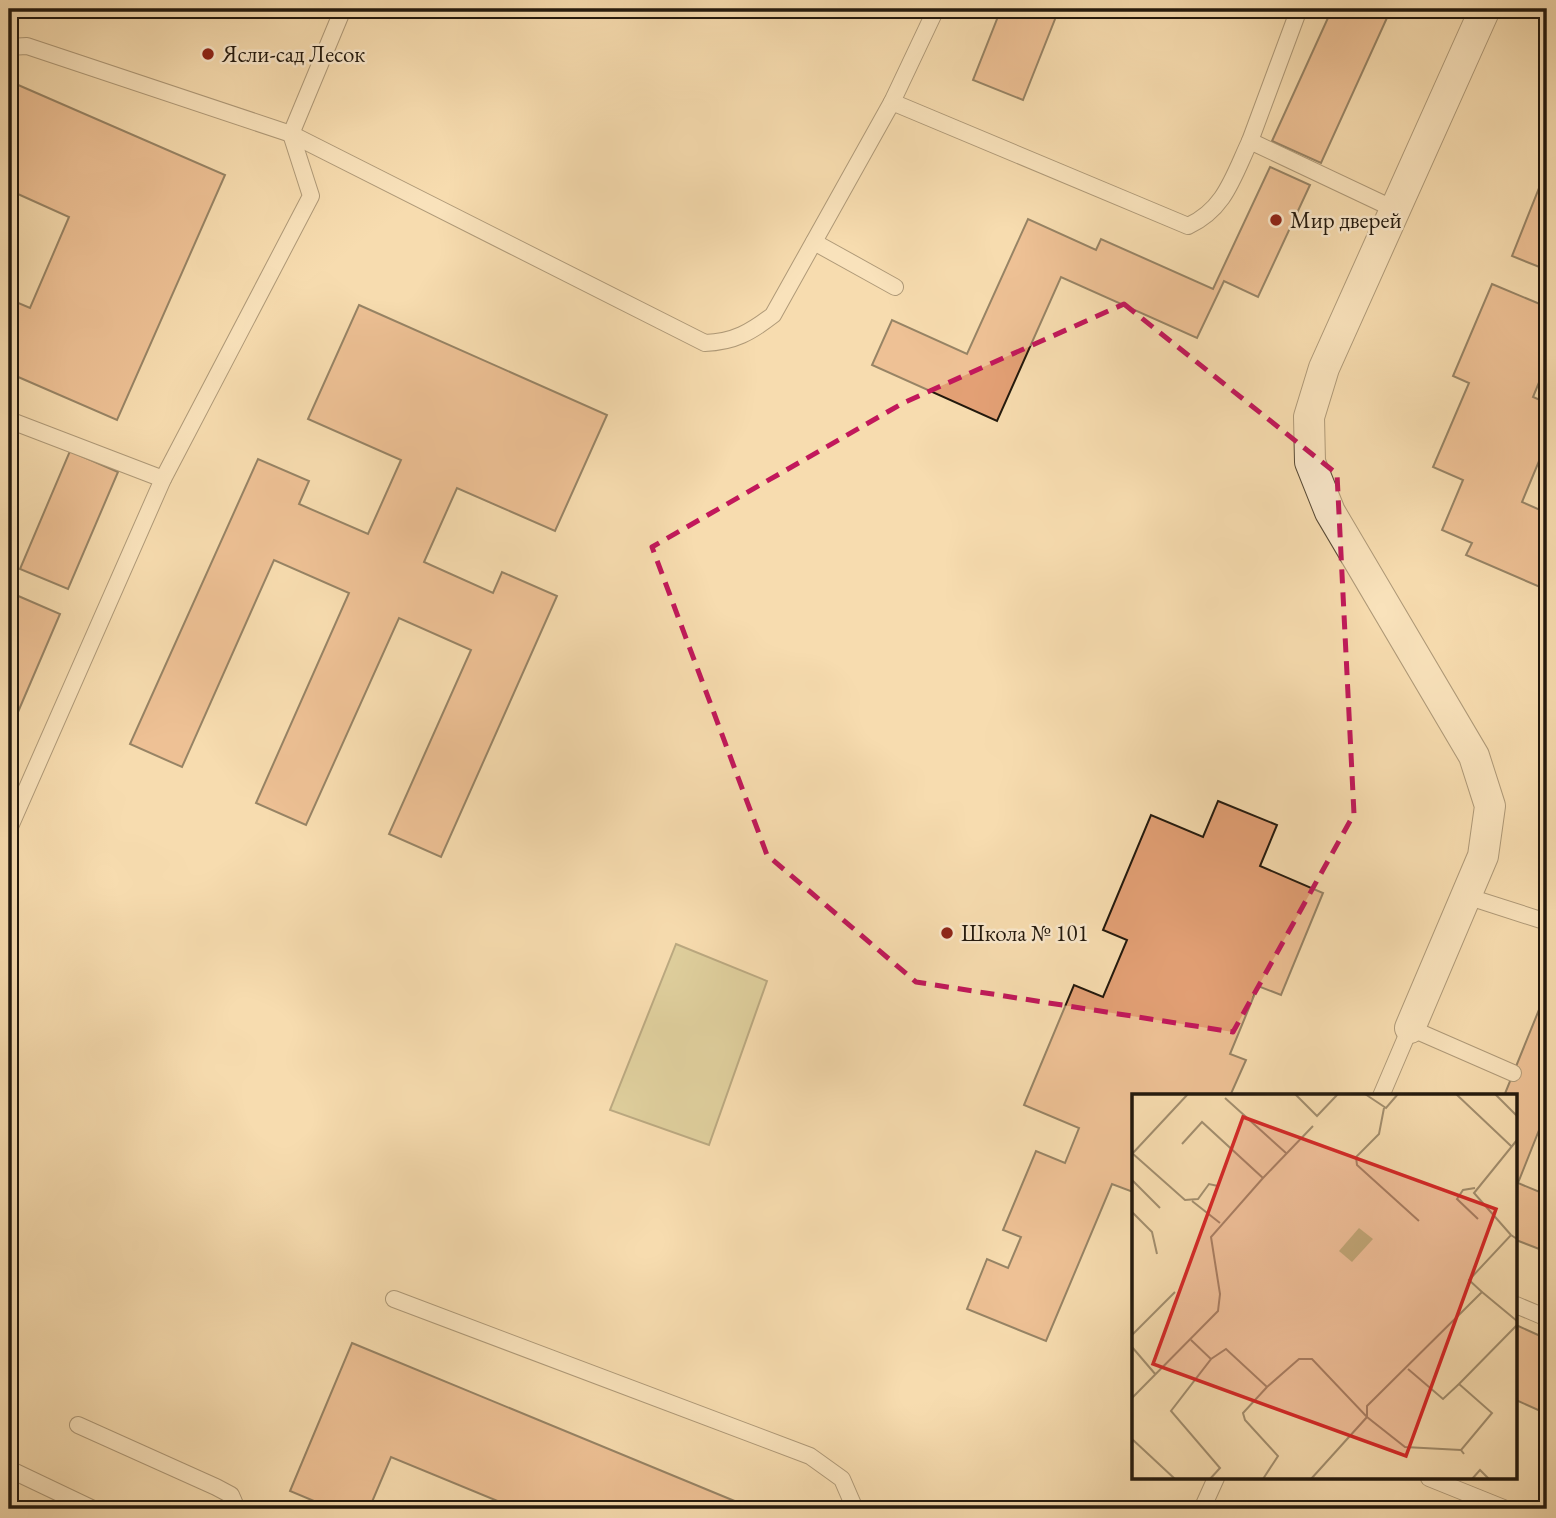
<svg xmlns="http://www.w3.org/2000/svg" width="1556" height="1518" font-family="'EB Garamond',serif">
<rect width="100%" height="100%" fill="#f7dcaf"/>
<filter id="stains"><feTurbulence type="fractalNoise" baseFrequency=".00286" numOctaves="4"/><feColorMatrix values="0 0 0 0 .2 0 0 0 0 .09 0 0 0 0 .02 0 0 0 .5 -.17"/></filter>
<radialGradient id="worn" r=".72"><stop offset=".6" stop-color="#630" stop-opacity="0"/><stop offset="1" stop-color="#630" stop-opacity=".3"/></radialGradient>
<polygon fill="#c0bf88" stroke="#726c4a" stroke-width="2" points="676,944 767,981 709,1145 610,1110"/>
<g fill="#e3a075" stroke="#23190d" stroke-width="2">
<polygon points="1001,9 1059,9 1023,100 973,80"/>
<polygon points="1332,9 1391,9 1321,163 1272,141"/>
<polygon points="9,81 225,175 117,420 9,373 9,299 30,308 69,217 9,190"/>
<polygon points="1270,167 1310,185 1258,297 1224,281 1197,338 1061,277 997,421 872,365 892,320 967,354 1028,219 1096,250 1101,239 1213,289"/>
<polygon points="1547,168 1547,270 1512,256"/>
<polygon points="1492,284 1547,307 1547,363 1533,397 1547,403 1547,442 1522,502 1547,513 1547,590 1466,555 1472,543 1442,530 1463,480 1433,467 1469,383 1453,376"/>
<polygon points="359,305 607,415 555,531 457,488 424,562 493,593 502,572 557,596 441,857 389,834 471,650 399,618 306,825 256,803 349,593 274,560 182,767 130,744 258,459 309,481 299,504 368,534 401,460 308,419"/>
<polygon points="70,451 118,472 68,589 20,569"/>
<polygon points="16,595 60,614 9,733 9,612"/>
<polygon points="1218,801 1277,825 1260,866 1323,893 1281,995 1258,986 1230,1054 1246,1060 1230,1096 1134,1096 1134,1189 1133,1192 1112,1184 1046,1341 967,1309 987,1259 1008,1268 1021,1237 1003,1230 1036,1151 1065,1163 1079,1128 1024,1105 1074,985 1103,997 1127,940 1103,930 1151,815 1203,837"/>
<polygon points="1547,990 1547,1110 1518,1183 1547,1195 1547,1252 1516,1240 1516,1096 1504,1096"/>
<polygon points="1516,1325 1547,1339 1547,1414 1516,1400"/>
<polygon points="352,1343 754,1509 517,1509 391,1457 369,1509 333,1509 290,1491"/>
</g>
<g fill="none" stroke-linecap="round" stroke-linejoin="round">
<g stroke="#584a36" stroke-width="18">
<g id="service">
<polyline points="1299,9 1250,141 1394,209"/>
<path d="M9,47L27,46L291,134L705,343C734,342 751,332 773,315L892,102L1188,226C1225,209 1233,177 1250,141"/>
<polyline points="892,102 936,9"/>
<polyline points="814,242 895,287"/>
<polyline points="9,420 163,479"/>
<polyline points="9,829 163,479 311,196 291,134 343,9"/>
<polyline points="1466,896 1547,922"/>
<polyline points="1381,1096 1410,1028 1513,1073"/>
<polyline points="394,1299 810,1456 842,1479 855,1509"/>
<polyline points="1516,1305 1547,1318"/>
<polyline points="78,1425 216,1487 231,1495 237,1509"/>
<polyline points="9,1469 93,1509"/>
<polyline points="1429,1478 1506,1509"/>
<polyline points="1202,1509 1216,1478"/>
</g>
</g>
<g stroke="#584a36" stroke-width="32">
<polyline id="minor" points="1410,1028 1483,856 1490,806 1474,756 1330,512 1310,462 1309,417 1324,368 1485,9"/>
</g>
<use href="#service" stroke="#fae8cb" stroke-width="16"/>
<use href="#minor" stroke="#fae8cb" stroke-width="30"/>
</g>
<path d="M0 0H1556V1518H0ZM1124,304L1337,474L1354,814L1233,1032L916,982L767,855L652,547L903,403Z" fill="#f7dcaf" fill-opacity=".55" fill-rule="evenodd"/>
<path fill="none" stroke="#c2185b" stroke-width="5" stroke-dasharray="14 9" stroke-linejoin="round" d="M1124,304L1337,474L1354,814L1233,1032L916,982L767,855L652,547L903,403Z"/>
<g fill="#8f2418" stroke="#fae8cb" stroke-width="2.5">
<circle cx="208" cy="54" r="7"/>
<circle cx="1276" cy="220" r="7"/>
<circle cx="947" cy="933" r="7"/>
</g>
<g text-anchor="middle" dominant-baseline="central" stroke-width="5" stroke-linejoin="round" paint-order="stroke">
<g font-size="23" fill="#23190d" stroke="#fae8cb" text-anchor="start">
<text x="222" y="54">Ясли-сад Лесок</text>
<text x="1290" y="220">Мир дверей</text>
<text x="961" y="933">Школа № 101</text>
</g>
</g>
<g transform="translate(1132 1094)">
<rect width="385" height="385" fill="#f7dcaf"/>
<path d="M227,134L241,145L220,168L207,157Z" fill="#c0bf88"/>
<path fill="none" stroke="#a28e6e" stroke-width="2" d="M163,0L185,22L206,0M233,0L254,14L266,0M324,0L379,52M363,0L385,22M93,4L154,59M252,14L247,40L224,63L225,71L287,127M50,50L70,28L131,84L181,32M0,59L53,106L66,105L77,90L86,92M0,60L56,0M0,86L28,114M343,94L331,96L325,105L346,125M60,107L88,129M0,118L20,138L25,160M379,141L342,99L385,46M350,198L385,227M0,241L43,198M59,246L79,265L39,317L88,374L78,385M0,253L24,281M79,265L94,255L135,293L167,265H180L235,323L273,353L329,356M276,275L311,305L327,290M0,304L86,217L88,200L79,143L131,84M0,345L43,385M332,360L329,356L360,319L327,290L385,231M131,385L146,362L113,326L111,319L135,293M179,385L235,323V312L350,198L337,186L379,141L385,145M340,385L348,376L357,385"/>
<path fill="#d62828" fill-opacity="0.15" stroke="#d62828" stroke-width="3.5" d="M111,23L364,115L274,362L21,270Z"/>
<rect width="385" height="385" fill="none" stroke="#23190d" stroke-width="3.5"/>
</g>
<rect width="1556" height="1518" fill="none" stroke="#f7dcaf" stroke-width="35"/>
<rect x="10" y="10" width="1535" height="1497" fill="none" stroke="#23190d" stroke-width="3.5"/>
<rect x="18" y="18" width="1521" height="1483" fill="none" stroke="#23190d" stroke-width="2"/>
<rect width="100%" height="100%" filter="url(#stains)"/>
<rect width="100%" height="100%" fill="url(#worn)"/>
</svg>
